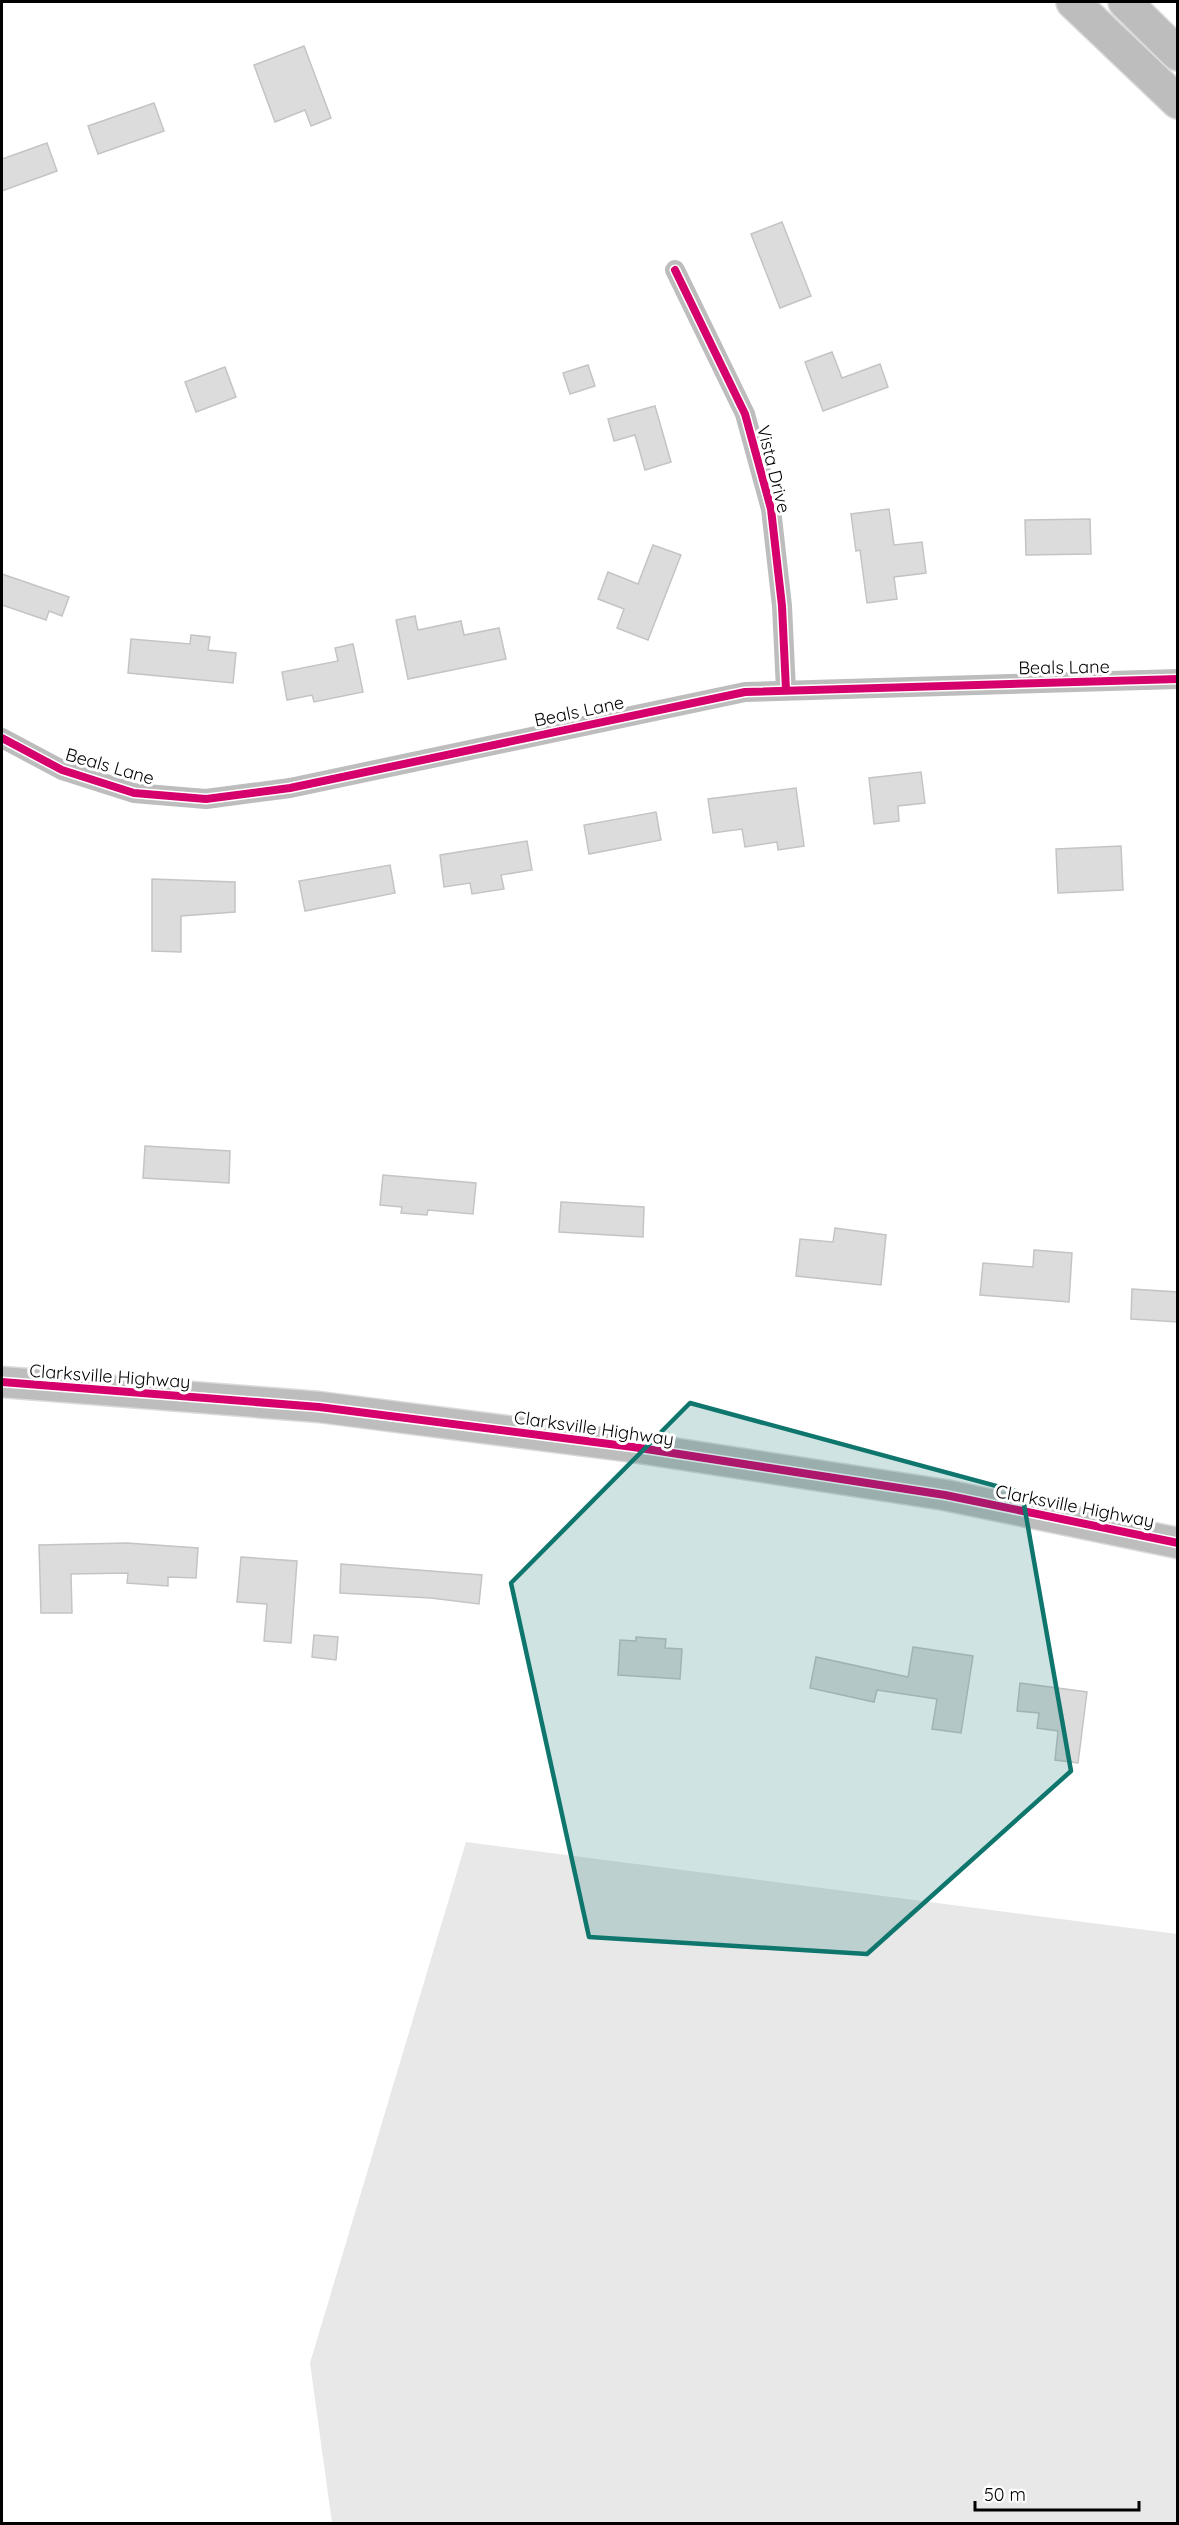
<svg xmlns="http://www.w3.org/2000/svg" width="1179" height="2525" font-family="Quicksand,sans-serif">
<rect width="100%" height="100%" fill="#fff"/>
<polygon fill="#e8e8e8" points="466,1842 1177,1934 1177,2523 332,2523 310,2363"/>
<g fill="#dcdcdc" stroke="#c4c4c4" stroke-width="1.5">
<polygon points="304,46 331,118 311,126 305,110 275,122 254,65"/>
<polygon points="154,103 164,131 98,154 88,126"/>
<polygon points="47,143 57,171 2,191 2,159"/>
<polygon points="782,222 811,296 780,308 751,234"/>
<polygon points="832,352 842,378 880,364 888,387 823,411 805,362"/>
<polygon points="588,365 595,386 570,394 563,373"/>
<polygon points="225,367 236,397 196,412 185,382"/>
<polygon points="655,406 671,462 645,470 635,435 614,441 608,419"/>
<polygon points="889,509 894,545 922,542 926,573 894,577 897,599 867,603 860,550 856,551 851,514"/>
<polygon points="1090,519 1091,554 1026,555 1025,520"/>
<polygon points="653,545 681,555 648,640 617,628 624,609 598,599 608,572 638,584"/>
<polygon points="2,574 69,597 62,616 49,611 46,620 2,605"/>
<polygon points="415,616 418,630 461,621 464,635 499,628 506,659 408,679 396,620"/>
<polygon points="191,635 210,637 208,650 236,653 233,683 128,673 131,639 190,644"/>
<polygon points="353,644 363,692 314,702 312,695 287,700 282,672 338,661 335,648"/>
<polygon points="921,772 925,803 898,806 899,821 874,824 869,778"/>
<polygon points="796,788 804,846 778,850 777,842 745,847 742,829 713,833 708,799"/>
<polygon points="656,812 661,840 589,854 584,825"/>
<polygon points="527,841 532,870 501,875 504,889 472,894 470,883 444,887 440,855"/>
<polygon points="1121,846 1123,890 1058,893 1056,849"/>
<polygon points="390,865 395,893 305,911 299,881"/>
<polygon points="152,879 235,882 235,912 181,916 181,952 152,951"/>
<polygon points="145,1146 230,1151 229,1183 143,1178"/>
<polygon points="383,1175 476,1183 473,1214 428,1210 427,1215 401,1213 402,1207 380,1205"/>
<polygon points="561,1202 644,1207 643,1237 559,1232"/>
<polygon points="835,1228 886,1235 881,1285 796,1276 800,1239 833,1242"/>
<polygon points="1034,1250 1072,1253 1069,1302 980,1295 983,1263 1033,1267"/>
<polygon points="1132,1289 1178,1292 1178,1322 1131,1319"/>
<polygon points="127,1543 198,1548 196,1578 168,1577 168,1586 127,1583 128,1573 71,1574 72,1613 41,1613 39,1545"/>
<polygon points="241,1557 297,1561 291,1643 264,1641 267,1604 237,1602"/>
<polygon points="341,1564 482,1575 479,1604 431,1598 340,1593"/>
<polygon points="314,1635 338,1637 336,1660 312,1657"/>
<polygon points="636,1637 666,1639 665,1648 682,1649 680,1679 618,1675 620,1640 636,1641"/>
<polygon points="913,1647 973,1656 961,1733 932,1729 937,1699 877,1690 874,1702 810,1688 816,1657 908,1677"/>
<polygon points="1020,1683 1087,1692 1078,1763 1055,1760 1058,1731 1037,1728 1039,1713 1017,1711"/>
</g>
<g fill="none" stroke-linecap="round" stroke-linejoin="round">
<g stroke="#dbdbdb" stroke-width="33">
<polyline id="primary" points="2,1382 319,1407 633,1447 945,1495 1178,1543"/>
</g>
<g stroke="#dbdbdb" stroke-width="36">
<g id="motorway">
<polyline points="1073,2 1178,102"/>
<polyline points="1125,2 1178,54"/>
</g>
</g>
<g stroke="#bdbdbd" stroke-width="20">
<polyline points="675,270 745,414 771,509 782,606 786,690"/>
<polyline points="2,738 62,770 134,793 206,799 290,788 745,692 1178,679"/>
</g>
<use href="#primary" stroke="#bdbdbd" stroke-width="30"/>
<use href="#motorway" stroke="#bdbdbd" stroke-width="33"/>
<g stroke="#fff" stroke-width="11">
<g id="cycleway">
<polyline points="675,270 745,414 771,509 782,606 786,690"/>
<polyline points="2,738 62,770 134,793 206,799 290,788 745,692 1178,679"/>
<polyline points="2,1382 319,1407 633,1447 945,1495 1178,1543"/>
</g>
</g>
<use href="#cycleway" stroke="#d6006c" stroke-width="8"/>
</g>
<path fill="#0f766e" fill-opacity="0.2" stroke="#0f766e" stroke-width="4.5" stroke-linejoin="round" d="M690,1403L1022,1493L1071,1771L867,1954L589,1937L511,1583Z"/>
<g text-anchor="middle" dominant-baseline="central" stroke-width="6" stroke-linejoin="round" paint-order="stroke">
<g font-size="18" fill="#000" stroke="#fff">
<text transform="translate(774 469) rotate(76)">Vista Drive</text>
<text transform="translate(1064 667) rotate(-1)">Beals Lane</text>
<text transform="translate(579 711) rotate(-12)">Beals Lane</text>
<text transform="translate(110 766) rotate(16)">Beals Lane</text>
<text transform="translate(110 1376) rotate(4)">Clarksville Highway</text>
<text transform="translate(594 1428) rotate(8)">Clarksville Highway</text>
<text transform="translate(1075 1506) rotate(11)">Clarksville Highway</text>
</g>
</g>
<rect width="1179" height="2525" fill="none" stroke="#000000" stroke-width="6"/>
<path d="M975 2501v9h164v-9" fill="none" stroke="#000000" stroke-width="3"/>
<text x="984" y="2501" font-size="18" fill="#000000" stroke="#ffffff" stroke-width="4.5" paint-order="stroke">50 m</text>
</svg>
